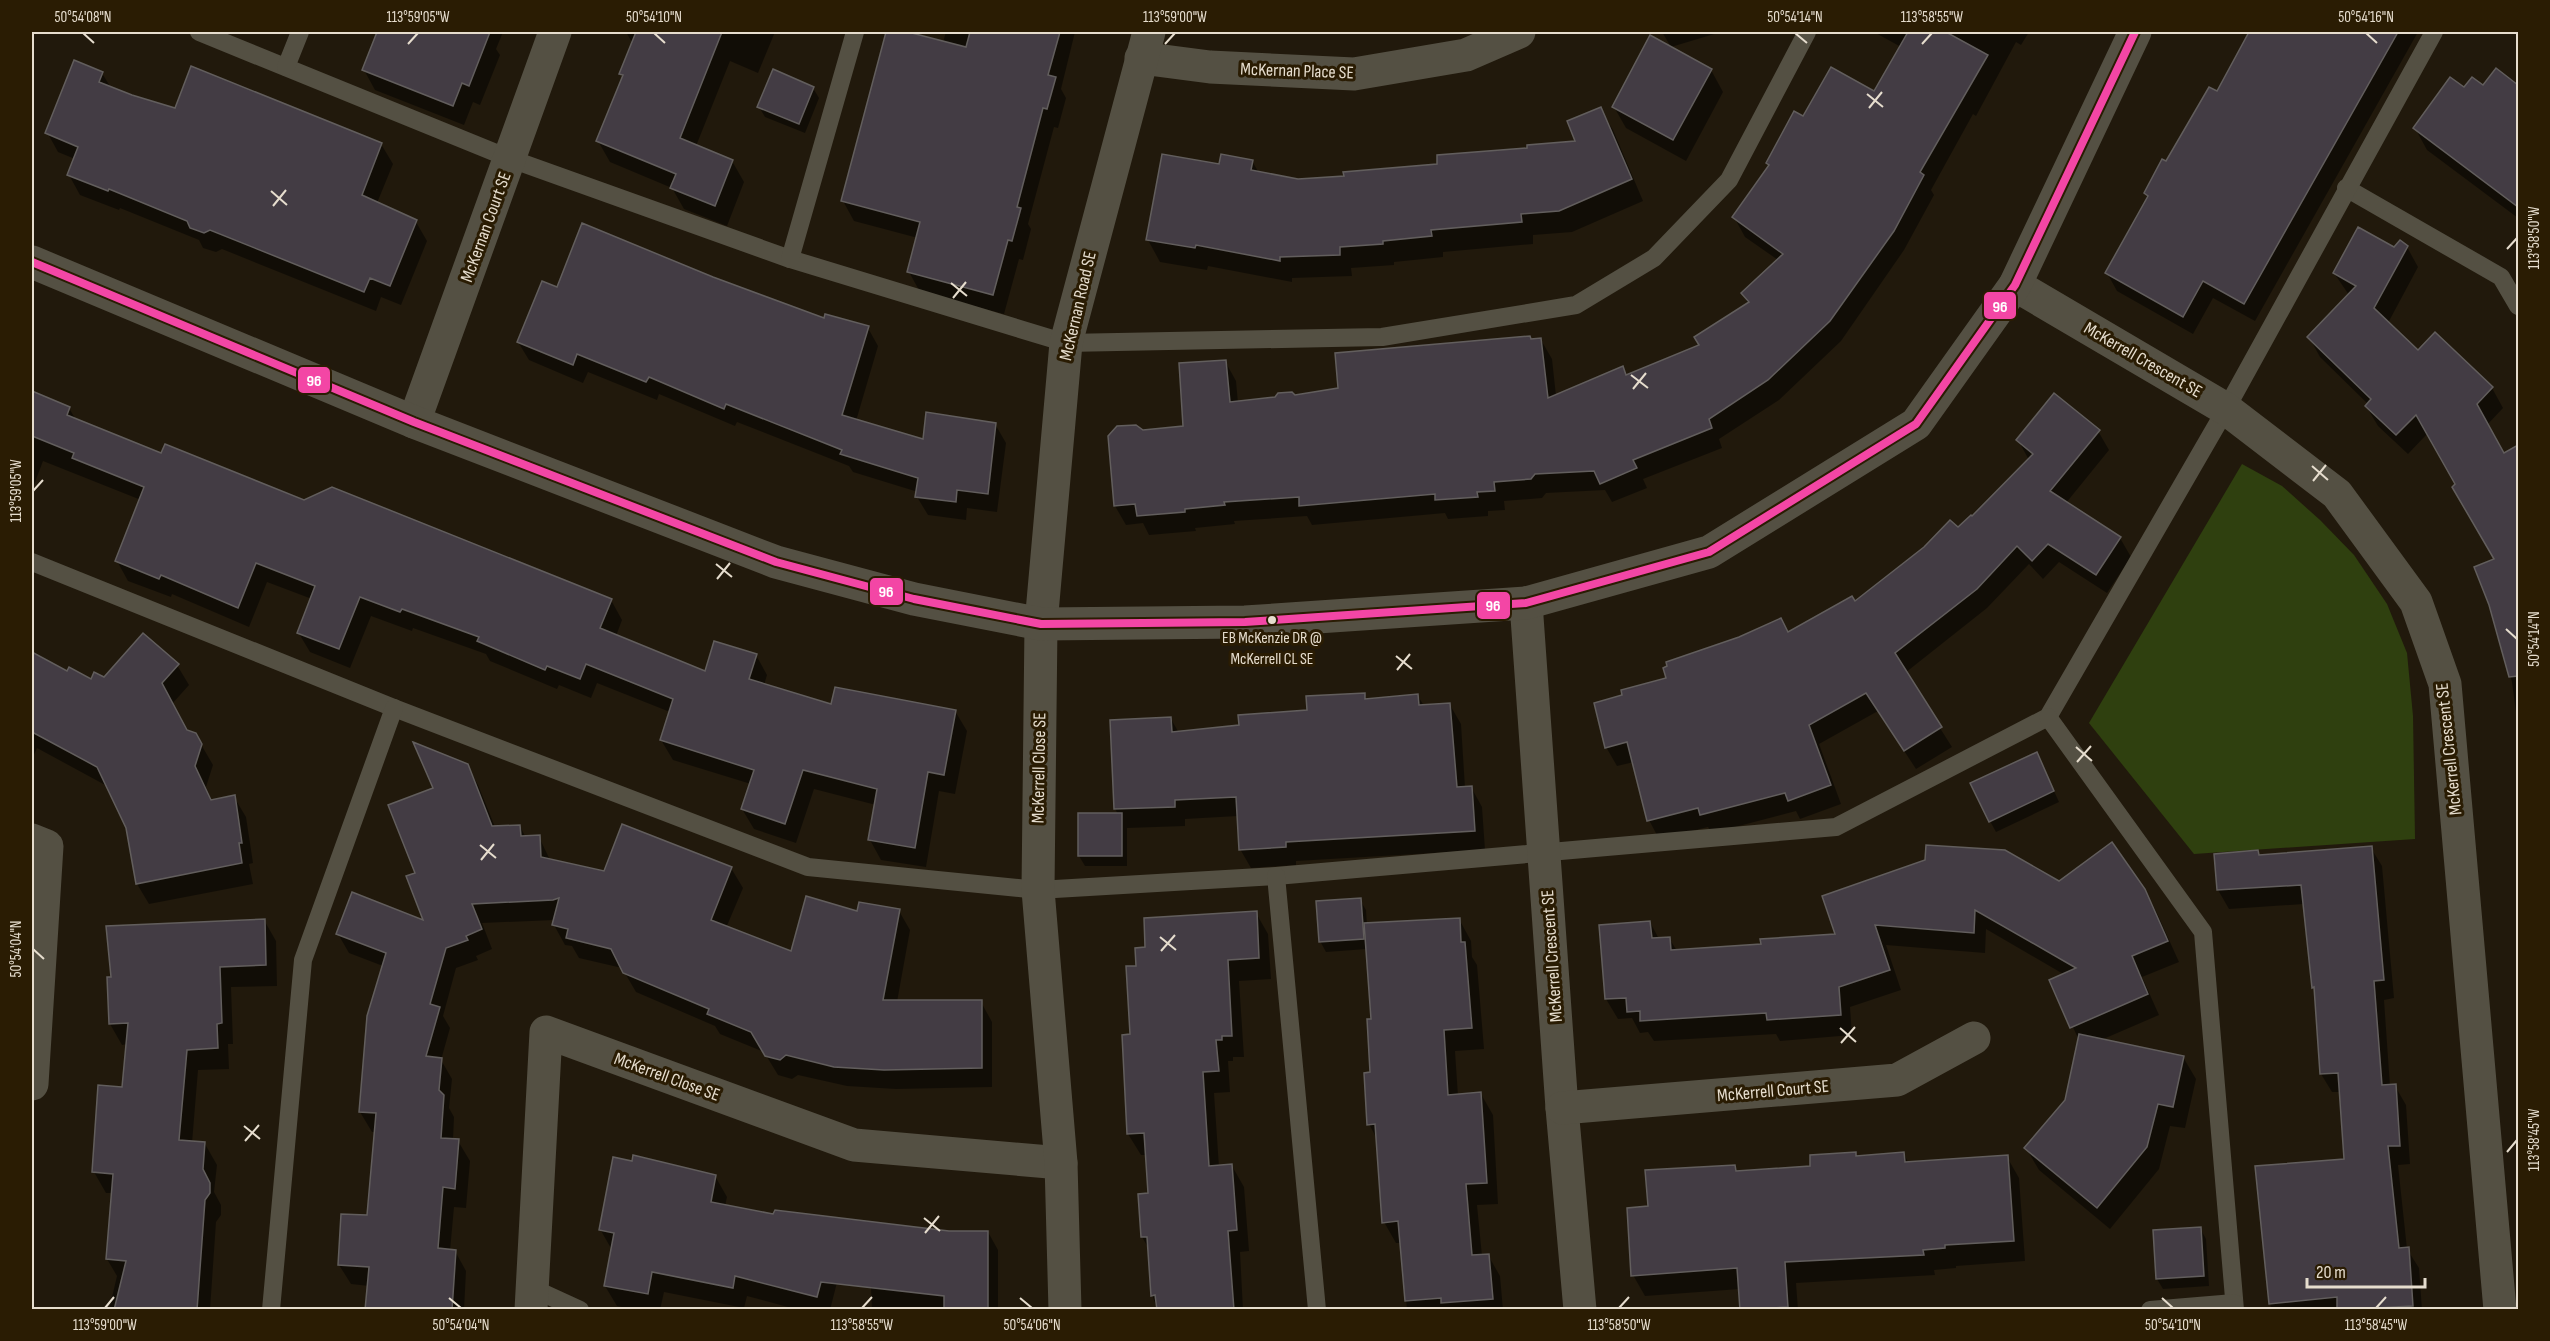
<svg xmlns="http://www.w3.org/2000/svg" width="2550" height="1341" font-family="'Sofia Sans Condensed',sans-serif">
<rect width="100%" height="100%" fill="#21190c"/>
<polygon fill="#2f400f" points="2242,464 2282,486 2320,520 2354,555 2387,604 2407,653 2413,716 2415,839 2194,854 2089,723"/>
<g fill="#0007">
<polygon points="378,32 503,32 496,49 500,55 480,105 473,102 464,125 375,90 364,70"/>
<polygon points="626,32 775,32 758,73 730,61 696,146 732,161 744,182 727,226 684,209 672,188 610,162 598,141 623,78 621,74 633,44"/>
<polygon points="887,32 902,32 943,42 946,32 1075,32 1061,89 1066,98 1058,128 1054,127 1028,224 1031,229 1023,260 1019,259 1004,314 920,292 909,272 918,238 854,221 843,201"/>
<polygon points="1662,32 1721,32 1671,47"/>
<polygon points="1874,32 2029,32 2021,45 2016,42 1976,116 1973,114 1931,190 1934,195 1904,250 1841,341 1779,400 1719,439 1722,448 1643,479 1647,488 1612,502 1605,490 1546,493 1542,498 1504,501 1505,510 1488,511 1488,516 1448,519 1445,513 1312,525 1307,516 1234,521 1235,524 1195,528 1196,531 1149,535 1143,523 1126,525 1115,506 1143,431 1185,428 1225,361 1236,381 1238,403 1339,389 1541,340 1552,359 1556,396 1626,376 1701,346 1748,304 1743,294 1778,260 1745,237 1734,217 1770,167 1767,163 1803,118 1875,93 1901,47"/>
<polygon points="2250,32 2418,32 2255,321 2213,298 2193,334 2117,291 2107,273 2148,199 2145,193 2217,93"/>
<polygon points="1711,70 1723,92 1686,161 1626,128 1614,107"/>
<polygon points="2496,70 2518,87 2518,218 2427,150 2415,128 2464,90 2483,87"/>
<polygon points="102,73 111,88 176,110 381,144 393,164 377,203 416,222 427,241 401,305 381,297 376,311 222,249 216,252 203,248 199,240 120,208 119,210 80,195 69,175 75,159 58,152 47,132"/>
<polygon points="813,88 819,98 805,133 765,117 759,107"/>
<polygon points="1600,109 1613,130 1643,201 1572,232 1533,235 1533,244 1443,252 1443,257 1394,262 1394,265 1351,268 1352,276 1292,278 1292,282 1208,266 1207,270 1160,262 1148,240 1220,166 1252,161 1259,173 1298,181 1439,165 1577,142"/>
<polygon points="2407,247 2418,267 2388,323 2418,352 2492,388 2503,408 2487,425 2503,454 2518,445 2518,727 2512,682 2490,605 2496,560 2457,485 2428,433 2408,454 2378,426 2366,406 2368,404 2320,357 2309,337 2349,295 2334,273 2394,249"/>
<polygon points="712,278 825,320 868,328 878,346 856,421 924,441 995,424 1006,443 997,512 967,508 966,520 928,515 917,497 918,492 853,472 849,466 737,422 735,426 659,394 657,400 588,372 583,383 529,360 518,342 558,289"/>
<polygon points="32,393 69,408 76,420 162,455 611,600 622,620 616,636 706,673 756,655 767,675 764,685 832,706 955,711 967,731 955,794 939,791 926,867 881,860 870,840 876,805 814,789 796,843 754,829 742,809 751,784 673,760 661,740 670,712 597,683 591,698 559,685 557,689 490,661 486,654 413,628 412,631 371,616 350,668 310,652 298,632 312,599 267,582 249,627 172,594 171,597 128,581 117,561 141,500 43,461 32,490"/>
<polygon points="2098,431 2109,450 2066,503 2120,538 2131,557 2107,593 2059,562 2043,579 2029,564 1987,608 1905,673 1952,747 1916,769 1878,711 1819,744 1841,804 1800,819 1796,811 1712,833 1708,827 1659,839 1649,820 1634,762 1617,766 1606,747 1624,696 1788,633 1855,603 1972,518 2029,460 2018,440"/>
<polygon points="32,653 67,673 91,681 177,665 189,685 172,704 187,732 195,734 213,765 206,787 212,801 234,797 246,817 253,863 249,864 253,884 149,904 137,884 127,828 107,786 37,748 32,759"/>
<polygon points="1364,694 1367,700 1418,696 1424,706 1450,705 1461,724 1465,788 1471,787 1482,807 1485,850 1296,861 1296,865 1251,868 1240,849 1238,816 1185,819 1185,826 1127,828 1127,866 1085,866 1079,856 1118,814 1115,809 1112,722 1171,719 1179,733 1240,727 1308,711"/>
<polygon points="467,765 478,785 495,827 520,826 526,838 539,837 550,860 605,873 731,868 743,888 726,928 792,953 858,913 899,911 910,930 897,1002 981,1002 992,1022 992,1087 896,1089 847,1086 798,1075 792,1079 778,1075 764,1052 720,1034 715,1026 636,992 622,968 579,958 572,946 565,945 554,925 555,920 482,923 492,949 476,956 478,960 456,968 443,1016 450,1028 441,1060 452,1079 449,1108 454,1117 453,1140 458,1141 470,1161 466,1208 454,1207 450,1251 455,1251 466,1271 464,1310 367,1310 369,1286 351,1284 339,1265 368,1217 376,1132 372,1132 360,1112 383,966 349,953 338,934 425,922 417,874 435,789"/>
<polygon points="2042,765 2059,802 1996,832 1990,821"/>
<polygon points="2371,848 2382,866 2394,998 2384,1000 2390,1086 2395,1086 2406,1105 2410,1164 2398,1165 2407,1249 2419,1268 2422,1310 2271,1310 2256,1167 2345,1161 2341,1092 2332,1092 2321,1074 2316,991 2304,904 2229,909 2218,890 2257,852 2260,856"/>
<polygon points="2060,882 2144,889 2156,911 2179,962 2142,977 2159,1015 2101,1040 2183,1057 2196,1079 2185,1128 2170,1126 2159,1169 2110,1229 2039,1170 2026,1148 2066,1101 2079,1040 2051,981 2065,975 1986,929 1985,953 1886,945 1901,990 1850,1007 1852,1035 1780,1041 1776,1034 1654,1041 1648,1032 1640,1033 1632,1018 1618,1019 1606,999 1650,922 1659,939 1669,938 1677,951 1762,945 1837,935 1824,897"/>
<polygon points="1360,900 1366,910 1367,925 1459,919 1471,941 1472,957 1477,965 1484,1049 1455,1051 1458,1096 1481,1094 1493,1115 1498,1204 1477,1205 1482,1256 1488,1255 1500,1276 1503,1310 1407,1310 1401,1243 1396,1243 1384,1222 1377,1139 1369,1124 1373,1020 1367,949 1326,952 1320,941"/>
<polygon points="1256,913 1268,934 1271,979 1239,981 1244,1057 1233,1057 1233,1061 1228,1061 1230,1092 1214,1093 1219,1167 1232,1166 1244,1187 1249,1251 1240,1252 1243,1310 1158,1310 1152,1295 1149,1249 1142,1237 1140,1195 1149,1194 1147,1155 1141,1155 1128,1134 1137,967 1147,949"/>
<polygon points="264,920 276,941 277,986 231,987 233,1044 228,1044 229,1069 198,1070 192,1143 205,1144 217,1165 214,1192 221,1205 221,1215 216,1222 210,1310 109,1310 117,1276 107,1259 113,1193 106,1193 94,1172 124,1089 128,1044 122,1045 110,1024"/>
<polygon points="1855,1154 1857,1157 1904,1154 1909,1164 2007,1157 2019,1178 2025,1261 1956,1266 1956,1268 1934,1270 1935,1275 1796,1283 1798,1310 1742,1310 1740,1289 1645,1296 1633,1275 1650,1207 1734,1167 1738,1172 1812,1167"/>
<polygon points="715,1176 727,1197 725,1206 848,1239 830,1310 799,1310 747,1296 744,1308 664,1292 660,1310 636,1310 617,1306 605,1286 612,1250 600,1229"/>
<polygon points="868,1222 949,1232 988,1232 998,1250 998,1310 872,1310"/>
<polygon points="2200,1228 2206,1239 2209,1286 2163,1289 2157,1279"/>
</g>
<g fill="#433c44" stroke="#625e5d" stroke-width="1.5">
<polygon points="377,32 490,32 469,86 462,83 453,106 362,70"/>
<polygon points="636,32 722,32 680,138 733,160 715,206 670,188 676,174 596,141 623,75 619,74"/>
<polygon points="886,32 908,32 966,47 970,32 1060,32 1048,75 1056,77 1047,109 1043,108 1017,207 1021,208 1012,241 1008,240 993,295 907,272 920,222 841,201"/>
<polygon points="1908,32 1946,32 1988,55 1920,172 1924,175 1894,231 1830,321 1768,380 1709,419 1712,428 1633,460 1637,468 1600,484 1594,471 1535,474 1531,479 1494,482 1495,491 1477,492 1478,497 1435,500 1435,494 1299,506 1299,497 1224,502 1225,505 1185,509 1185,512 1137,516 1135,504 1114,506 1108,436 1117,426 1136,425 1143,430 1183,426 1179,363 1226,360 1230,402 1275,397 1278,393 1292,392 1295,395 1338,388 1335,353 1530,336 1531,339 1541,338 1548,398 1623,366 1626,375 1699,345 1694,337 1749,302 1741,293 1783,254 1732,217 1769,165 1766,163 1794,111 1803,116 1831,67 1874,91"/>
<polygon points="2249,32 2398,32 2244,304 2203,281 2183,317 2105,273 2148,196 2144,193 2162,159 2166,161 2209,87 2217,91"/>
<polygon points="1650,35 1712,69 1673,140 1612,107"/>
<polygon points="74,60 103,72 99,82 132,95 175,108 191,66 382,143 362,195 417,220 390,286 370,278 364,292 210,230 204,233 190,228 187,221 109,189 108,191 67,175 78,147 45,133"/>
<polygon points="2496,68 2518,85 2518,207 2413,128 2450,77 2464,87 2472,77 2483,85"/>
<polygon points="773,69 814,87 799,124 757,107"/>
<polygon points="1601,107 1632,179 1559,211 1521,214 1522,222 1431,230 1432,236 1383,241 1383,244 1340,247 1340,255 1280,257 1280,261 1196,245 1195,248 1146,240 1162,154 1219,164 1221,154 1253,160 1251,170 1298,179 1344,176 1343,172 1437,164 1437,155 1527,148 1527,145 1575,141 1567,121"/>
<polygon points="582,223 713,277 824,318 825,314 869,326 842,415 923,439 926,412 996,423 988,494 957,490 956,502 915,497 918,478 840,454 842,450 726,404 724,409 649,377 646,382 577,354 573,365 517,342 542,281 557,287"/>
<polygon points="2358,227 2394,247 2400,240 2408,246 2374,308 2418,350 2435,332 2493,387 2477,404 2504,453 2518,445 2518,676 2509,677 2489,605 2474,567 2494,559 2452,487 2455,484 2416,415 2396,435 2365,406 2371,399 2307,337 2356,286 2333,273"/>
<polygon points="32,391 70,407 67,415 161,453 165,444 304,500 332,487 612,599 600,628 705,671 714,641 757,654 749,679 831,704 835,687 956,710 944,775 928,772 915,848 868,840 877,789 803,770 785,824 741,809 754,770 660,740 673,699 586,664 580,679 547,666 545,670 477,641 479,637 402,609 400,612 360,597 339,649 297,633 315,586 256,563 238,608 161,575 159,579 115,561 144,487 72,458 74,453 32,436"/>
<polygon points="2054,393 2100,430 2050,491 2121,537 2096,575 2048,544 2032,561 2017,546 1977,589 1895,653 1942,727 1904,751 1866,693 1809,725 1831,785 1788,801 1785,793 1700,815 1698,808 1647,821 1627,742 1605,748 1594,703 1622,695 1621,690 1666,678 1663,668 1667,666 1666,662 1739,637 1781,618 1788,632 1852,596 1855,601 1924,547 1950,520 1958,527 1971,515 1972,516 2033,454 2016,440"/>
<polygon points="143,633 179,664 162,683 187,730 196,733 202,744 195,766 211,800 235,795 242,843 239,843 242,863 136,884 126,828 97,767 32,732 32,652 67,671 69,667 91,679 94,672 104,677"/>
<polygon points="1365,693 1365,699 1418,694 1419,705 1450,703 1457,787 1472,786 1475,831 1286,842 1286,847 1239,850 1236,797 1175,800 1175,807 1114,809 1110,720 1171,717 1172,732 1239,725 1238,715 1307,710 1306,696"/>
<polygon points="413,742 468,764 492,826 520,825 521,836 540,835 541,857 604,871 622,824 732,867 711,920 791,951 806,896 857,911 859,902 900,909 883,1000 982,1000 982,1068 884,1070 834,1067 786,1055 780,1060 765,1056 751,1032 707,1014 709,1009 623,973 611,949 566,938 568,929 552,925 559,898 553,900 472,904 482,929 466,936 468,940 446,948 430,1004 440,1007 426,1056 442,1058 439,1090 444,1095 441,1138 459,1139 455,1189 443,1187 438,1248 456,1250 452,1310 365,1310 369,1267 338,1265 341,1214 367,1215 376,1113 359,1112 367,1016 386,953 336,934 352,892 423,920 406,876 415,873 388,805 433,788"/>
<polygon points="2037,752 2054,791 1989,822 1970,783"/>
<rect x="1078" y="813" width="44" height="43"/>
<polygon points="2112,842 2145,889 2168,941 2132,956 2148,994 2070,1028 2049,980 2076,968 1975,910 1974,933 1875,925 1890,970 1839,987 1841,1015 1767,1020 1766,1013 1640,1021 1640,1011 1627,1012 1626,998 1605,999 1599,925 1650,921 1652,938 1670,937 1671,950 1761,944 1760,939 1835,934 1822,896 1925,860 1926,845 2005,850 2059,881"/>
<polygon points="2372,846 2384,980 2374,981 2382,1085 2396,1084 2400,1146 2388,1146 2399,1248 2409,1247 2413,1306 2337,1310 2337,1297 2269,1304 2255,1166 2344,1159 2338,1073 2320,1074 2314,987 2312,988 2301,885 2217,890 2214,854 2258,850 2259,855"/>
<polygon points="1361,898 1364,939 1319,942 1316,901"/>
<polygon points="1257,911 1259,958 1228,960 1232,1036 1222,1036 1222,1040 1216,1040 1219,1071 1203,1072 1209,1166 1232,1164 1237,1230 1228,1231 1234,1310 1157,1310 1155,1295 1151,1296 1147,1237 1141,1237 1138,1194 1148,1193 1144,1133 1127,1134 1122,1035 1130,1034 1126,966 1136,966 1135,948 1145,947 1144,918"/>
<polygon points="1460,918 1461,942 1465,942 1472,1028 1444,1030 1448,1095 1481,1092 1487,1183 1466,1184 1472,1255 1489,1254 1493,1299 1441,1303 1441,1298 1405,1301 1398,1221 1382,1223 1375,1124 1367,1125 1364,1073 1370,1072 1367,1019 1371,1019 1364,923"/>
<polygon points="265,919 266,965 220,967 222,1023 217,1024 218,1048 187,1050 179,1140 205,1142 203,1169 210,1183 210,1193 205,1200 197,1310 114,1310 126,1261 106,1259 113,1174 92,1172 98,1085 122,1087 128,1023 109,1024 107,977 111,977 106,926"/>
<polygon points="2079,1034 2184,1056 2173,1107 2158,1104 2147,1147 2097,1208 2024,1148 2065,1100"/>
<polygon points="1856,1152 1856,1156 1904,1152 1905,1162 2008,1155 2014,1241 1945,1245 1945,1248 1923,1250 1924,1255 1785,1262 1788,1307 1740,1310 1737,1268 1631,1276 1627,1208 1648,1206 1645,1170 1735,1165 1736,1171 1810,1166 1810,1155"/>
<polygon points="633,1155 716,1175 711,1202 773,1214 775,1210 949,1231 988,1231 988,1310 944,1310 944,1296 821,1282 817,1297 735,1276 733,1288 652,1272 648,1294 604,1286 614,1233 599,1230 613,1157 632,1161"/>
<polygon points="2201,1227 2204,1276 2156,1279 2153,1230"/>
</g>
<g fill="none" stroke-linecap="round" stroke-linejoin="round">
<g stroke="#545043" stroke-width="18">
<polyline points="199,32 511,159 790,259 1066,343 1382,337 1576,305 1654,258 1729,180 1807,32"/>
<polyline points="286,67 300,32"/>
<polyline points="2346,188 2501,277 2518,306"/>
<polyline points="790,259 855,32"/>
<polyline points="32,562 394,708 808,867 1038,890 1276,876 1836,827 2048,717 2226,409 2434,32"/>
<polyline points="2048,717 2203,932 2235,1310"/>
<polyline points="1276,876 1317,1310"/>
<polyline points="532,1288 580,1310"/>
<polyline points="271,1310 303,960 394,708"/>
<polyline points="2150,1310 2234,1303"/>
</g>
<g stroke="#545043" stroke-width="33">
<polyline points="1141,58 1210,67 1354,74 1466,55 1519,32"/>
<polyline points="2015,285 2226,409 2337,494 2416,602 2445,684 2500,1310"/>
<polyline points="414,422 555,32"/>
<polyline points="1526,603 1562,1108 1580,1310"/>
<polyline points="32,840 47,846 32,1084"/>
<polyline points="1562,1108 1897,1080 1974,1038"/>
<polyline points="531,1310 546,1032 854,1145 1061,1163"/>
<polyline points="1065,1310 1061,1163 1038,890 1041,624 1066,343 1149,32"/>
</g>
<polyline stroke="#545043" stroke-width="33" points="32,262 414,422 776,562 914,599 1041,624 1245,622 1526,603 1709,552 1916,424 2015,285 2135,32"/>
<g stroke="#2a1c03" stroke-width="12">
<polyline id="bus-1" points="32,262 414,422 776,562 914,599 1041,624 1245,622 1526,603 1709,552 1916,424 2015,285 2135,32"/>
</g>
<use href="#bus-1" stroke="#f346a5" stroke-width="8"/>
</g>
<path fill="none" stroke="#e6ddce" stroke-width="2" d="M83,33L94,43M654,33L665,43M1795,33L1807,43M2366,33L2377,43M408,44L418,33M1165,44L1175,33M1922,44L1932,33M1867,94L1883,107M1869,108L1882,92M271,191L287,205M273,206L286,190M2507,249L2517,238M951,283L967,296M953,298L966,282M1631,375L1648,388M1633,389L1646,373M2312,466L2328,480M2313,481L2326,465M33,491L43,480M716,564L732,577M717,579L730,563M2506,629L2517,639M1396,656L1412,669M1397,670L1410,654M2076,747L2092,761M2077,762L2091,746M480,845L496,858M481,860L494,844M1160,937L1176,950M33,949L44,959M1161,951L1175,935M1840,1028L1856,1042M1841,1043L1855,1027M244,1126L260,1139M245,1141L259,1125M2507,1152L2517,1140M924,1218L940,1231M925,1233L939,1216M449,1298L461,1308M1020,1298L1032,1308M2162,1298L2173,1308M105,1308L114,1297M862,1308L872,1297M1619,1308L1629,1297M2376,1308L2386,1297"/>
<circle fill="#e6ddce" stroke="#2a1c03" stroke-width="2" cx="1272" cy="620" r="5"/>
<g text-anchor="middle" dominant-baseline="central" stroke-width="6" stroke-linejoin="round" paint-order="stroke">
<g font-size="16" fill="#e6ddce" stroke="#2a1c03">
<text x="1272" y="638">EB McKenzie DR @<tspan x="1272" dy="21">McKerrell CL SE</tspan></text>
</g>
<g font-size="18" fill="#e6ddce" stroke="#2a1c03">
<text transform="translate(1297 71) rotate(2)">McKernan Place SE</text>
<text transform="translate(486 227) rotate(-70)">McKernan Court SE</text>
<text transform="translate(1078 306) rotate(-77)">McKernan Road SE</text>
<text transform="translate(2143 360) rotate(30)">McKerrell Crescent SE</text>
<text transform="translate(2449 749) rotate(-96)">McKerrell Crescent SE</text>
<text transform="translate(1039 768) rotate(-89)">McKerrell Close SE</text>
<text transform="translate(1552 956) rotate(-94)">McKerrell Crescent SE</text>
<text transform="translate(667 1077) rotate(20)">McKerrell Close SE</text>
<text transform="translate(1773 1091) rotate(-5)">McKerrell Court SE</text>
</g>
</g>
<g stroke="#2a1c03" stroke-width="2">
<rect x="1983" y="291" width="34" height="29" rx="6" fill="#f346a5"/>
<rect x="297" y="366" width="34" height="28" rx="6" fill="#f346a5"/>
<rect x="869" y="577" width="35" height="29" rx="6" fill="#f346a5"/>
<rect x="1476" y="591" width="35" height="29" rx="6" fill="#f346a5"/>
</g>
<g font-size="16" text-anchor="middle" font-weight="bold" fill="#fff">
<text x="2000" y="312">96</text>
<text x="314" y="386">96</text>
<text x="886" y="597">96</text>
<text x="1493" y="611">96</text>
</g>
<rect width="2550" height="1341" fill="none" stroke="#2a1c03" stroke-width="66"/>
<path d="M2307 1278v9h118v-9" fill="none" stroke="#e6ddce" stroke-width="3"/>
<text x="2316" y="1278" font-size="18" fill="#e6ddce" stroke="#2a1c03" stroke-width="4.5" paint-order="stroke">20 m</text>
<rect x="33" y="33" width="2484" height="1275" fill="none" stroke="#e6ddce" stroke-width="2"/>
<g font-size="15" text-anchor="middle" fill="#e6ddce">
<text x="83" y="22">50°54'08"N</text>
<text x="418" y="22">113°59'05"W</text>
<text x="654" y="22">50°54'10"N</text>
<text x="1175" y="22">113°59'00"W</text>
<text x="1795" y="22">50°54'14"N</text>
<text x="1932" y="22">113°58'55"W</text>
<text x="2366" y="22">50°54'16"N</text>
<text transform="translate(2534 238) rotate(-90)" y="5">113°58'50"W</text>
<text transform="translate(16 491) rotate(-90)" y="5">113°59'05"W</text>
<text transform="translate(2534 639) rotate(-90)" y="5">50°54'14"N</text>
<text transform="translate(16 949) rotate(-90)" y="5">50°54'04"N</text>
<text transform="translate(2534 1140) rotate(-90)" y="5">113°58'45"W</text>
<text x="105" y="1330">113°59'00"W</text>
<text x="461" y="1330">50°54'04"N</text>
<text x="862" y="1330">113°58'55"W</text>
<text x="1032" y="1330">50°54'06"N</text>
<text x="1619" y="1330">113°58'50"W</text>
<text x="2173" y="1330">50°54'10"N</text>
<text x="2376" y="1330">113°58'45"W</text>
</g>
</svg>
